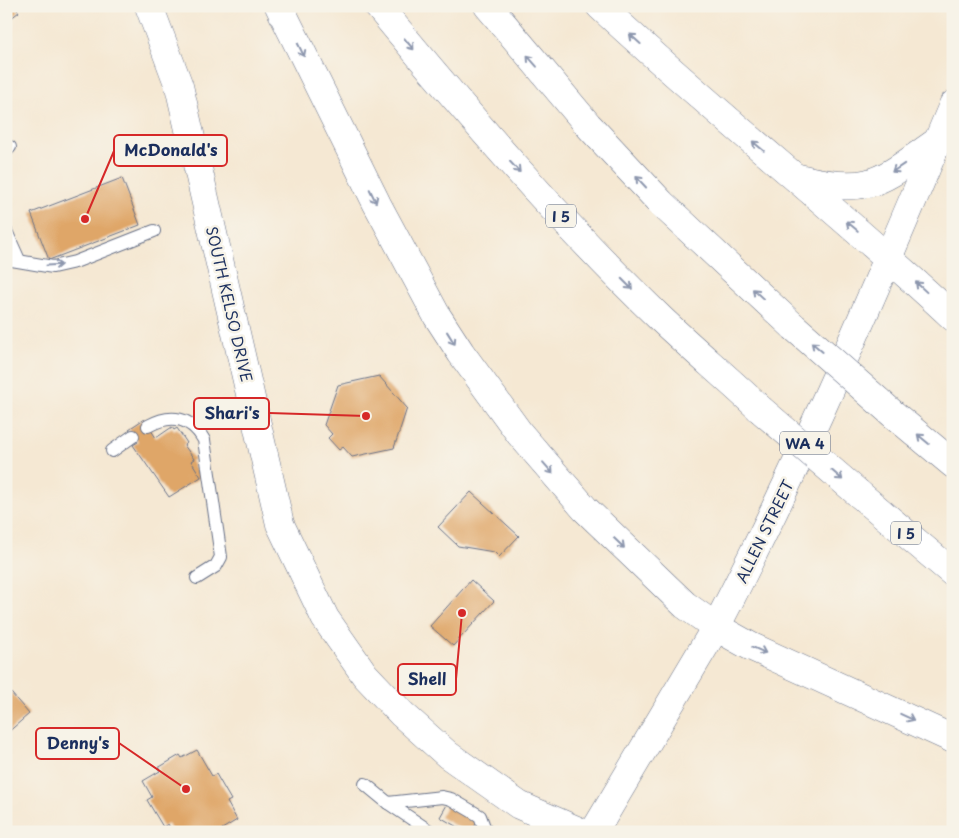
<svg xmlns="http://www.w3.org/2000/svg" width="959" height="838" font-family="'Playpen Sans',sans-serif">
<rect width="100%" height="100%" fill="#f7f3e8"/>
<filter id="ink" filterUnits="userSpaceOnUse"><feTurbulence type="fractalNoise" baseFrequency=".02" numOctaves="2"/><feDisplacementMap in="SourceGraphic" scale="10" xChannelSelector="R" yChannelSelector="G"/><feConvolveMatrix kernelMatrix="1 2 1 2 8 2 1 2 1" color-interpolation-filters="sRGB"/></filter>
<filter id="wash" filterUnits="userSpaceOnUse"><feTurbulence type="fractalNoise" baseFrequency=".0096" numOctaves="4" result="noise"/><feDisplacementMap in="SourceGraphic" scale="20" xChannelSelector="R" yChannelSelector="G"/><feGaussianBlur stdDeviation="1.12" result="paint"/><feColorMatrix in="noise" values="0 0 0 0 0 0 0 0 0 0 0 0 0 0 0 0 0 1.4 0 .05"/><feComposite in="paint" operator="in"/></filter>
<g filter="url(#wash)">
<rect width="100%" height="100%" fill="#f5e8d3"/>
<g id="blocks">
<g fill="#dfa667">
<polygon points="6,6 14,6 19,12 6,22"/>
<polygon points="122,178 140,225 49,260 31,213"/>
<polygon points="379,376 407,408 394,448 352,457 343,447 339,450 328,438 332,434 324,425 338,385"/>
<polygon points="144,419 156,438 172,427 174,430 177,428 187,443 184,445 194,459 191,461 201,477 169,497 133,445 138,442 129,429"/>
<polygon points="471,492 519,536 499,557 494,552 458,546 438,527"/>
<polygon points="471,580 494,601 453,646 430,626"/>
<polygon points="6,687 29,714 6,734"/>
<polygon points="197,750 212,776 216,774 231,800 227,802 237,820 222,829 223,832 172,832 168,824 163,827 147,800 152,797 143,781 160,771 158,768 180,755 182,758"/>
<polygon points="448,803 478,821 471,832 466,832 440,817"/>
</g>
</g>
</g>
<g filter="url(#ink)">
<use href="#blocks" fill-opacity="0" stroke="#677087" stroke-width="1"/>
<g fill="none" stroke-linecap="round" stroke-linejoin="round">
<g stroke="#677087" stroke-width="14">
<g id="service">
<polyline points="6,151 10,147"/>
<polyline points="6,231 19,260"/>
<polyline points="6,259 53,267 75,262 154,231"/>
<path d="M148,426C171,413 191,417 204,440L221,557L216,566L197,578"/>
<polyline points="112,451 133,436"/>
<polyline points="365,784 388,803 431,832"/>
<polyline points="388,803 442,797 451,799 480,816 486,832"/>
</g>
</g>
<g stroke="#677087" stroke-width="29">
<g id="secondary">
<polyline points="149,6 179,86 280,524 325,618 365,675 402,714 448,755 519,805 581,832"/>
<polyline points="594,832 716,627"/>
</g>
</g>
<g stroke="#677087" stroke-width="29">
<path id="primary" d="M716,627C804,458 879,281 953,105"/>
</g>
<g stroke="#677087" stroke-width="29">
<g id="motorway">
<polyline points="279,6 377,204 437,316 461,353 520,434 585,509 685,605 716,627 750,646 953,739"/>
<path d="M378,6C468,115 560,222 662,320C694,350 728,379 760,409"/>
<polyline points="488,6 588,125 661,203 794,327"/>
<path d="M600,6C714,113 839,210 953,317"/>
<path d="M799,178C872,196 880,181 938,141"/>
<polyline points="893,414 953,464"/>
<polyline points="858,493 953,573"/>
</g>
</g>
<use href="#service" stroke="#fff" stroke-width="12"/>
<use href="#secondary" stroke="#fff" stroke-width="28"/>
<use href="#primary" stroke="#fff" stroke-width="28"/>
<use href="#motorway" stroke="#fff" stroke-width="28"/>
<g stroke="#677087" stroke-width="29" stroke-linecap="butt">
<g id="motorway-bridge">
<polyline points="794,327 893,414"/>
<polyline points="760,409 858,493"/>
</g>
</g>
<use href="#motorway-bridge" stroke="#fff" stroke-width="28"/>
</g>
<defs><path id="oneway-shaft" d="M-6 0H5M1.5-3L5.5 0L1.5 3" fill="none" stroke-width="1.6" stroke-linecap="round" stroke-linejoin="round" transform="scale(1.25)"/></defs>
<g stroke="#8d97ae">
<use href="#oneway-shaft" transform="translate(635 39) rotate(-138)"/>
<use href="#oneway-shaft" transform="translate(409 44) rotate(50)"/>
<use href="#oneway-shaft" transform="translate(301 50) rotate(64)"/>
<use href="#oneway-shaft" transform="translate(532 61) rotate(-131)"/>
<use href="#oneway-shaft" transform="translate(758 146) rotate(-140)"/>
<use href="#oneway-shaft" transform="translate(515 167) rotate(47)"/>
<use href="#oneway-shaft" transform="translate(898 168) rotate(146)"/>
<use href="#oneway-shaft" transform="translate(641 182) rotate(-133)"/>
<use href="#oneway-shaft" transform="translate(373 196) rotate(64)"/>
<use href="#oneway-shaft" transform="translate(852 226) rotate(-140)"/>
<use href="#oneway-shaft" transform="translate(54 265) rotate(-3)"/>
<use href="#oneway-shaft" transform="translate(627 284) rotate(45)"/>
<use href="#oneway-shaft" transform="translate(921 287) rotate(-137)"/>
<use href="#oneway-shaft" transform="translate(758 294) rotate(-137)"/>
<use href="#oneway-shaft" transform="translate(451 338) rotate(58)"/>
<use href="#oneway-shaft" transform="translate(817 347) rotate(-139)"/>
<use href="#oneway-shaft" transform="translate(923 439) rotate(-140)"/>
<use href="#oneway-shaft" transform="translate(548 468) rotate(49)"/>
<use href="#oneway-shaft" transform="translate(837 475) rotate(41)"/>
<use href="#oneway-shaft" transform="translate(619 543) rotate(44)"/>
<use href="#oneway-shaft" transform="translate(759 650) rotate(24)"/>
<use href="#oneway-shaft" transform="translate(907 717) rotate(25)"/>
</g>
</g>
<g text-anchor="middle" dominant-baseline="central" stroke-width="5" stroke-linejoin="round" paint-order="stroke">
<g fill="#f7f3e8" stroke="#5d6a87" stroke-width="1">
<rect x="546" y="204.5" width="30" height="23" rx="4"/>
<rect x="780" y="431.5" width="50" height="23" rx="4"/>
<rect x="891" y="521.5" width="30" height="23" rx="4"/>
</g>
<g font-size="14" font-weight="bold" fill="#1b2f5e">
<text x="561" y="216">I 5</text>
<text x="805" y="443">WA 4</text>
<text x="906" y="533">I 5</text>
</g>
<g font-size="15" fill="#1b2f5e" stroke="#f7f3e8">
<text transform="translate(230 304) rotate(77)">SOUTH KELSO DRIVE</text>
<text transform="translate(764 531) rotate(-64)">ALLEN STREET</text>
</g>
</g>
<path fill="none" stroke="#d62828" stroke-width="2" d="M85 219L114 151M366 416L269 413M462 613L456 679M186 789L119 743"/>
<g fill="#d62828" stroke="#f7f3e8" stroke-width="2">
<circle cx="85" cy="219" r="5"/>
<circle cx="366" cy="416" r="5"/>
<circle cx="462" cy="613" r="5"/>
<circle cx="186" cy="789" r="5"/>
</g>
<g fill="#f7f3e8" stroke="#d62828" stroke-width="2">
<rect x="114" y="135" width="113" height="31" rx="5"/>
<rect x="194" y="398" width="75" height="31" rx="5"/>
<rect x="398" y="664" width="58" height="31" rx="5"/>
<rect x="36" y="728" width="83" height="31" rx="5"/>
</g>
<g font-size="16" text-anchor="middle" font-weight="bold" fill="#1b2f5e">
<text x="171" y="156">McDonald's</text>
<text x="232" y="419">Shari's</text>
<text x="427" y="685">Shell</text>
<text x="78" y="749">Denny's</text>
</g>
<rect width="959" height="838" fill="none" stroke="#f7f3e8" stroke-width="25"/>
</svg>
